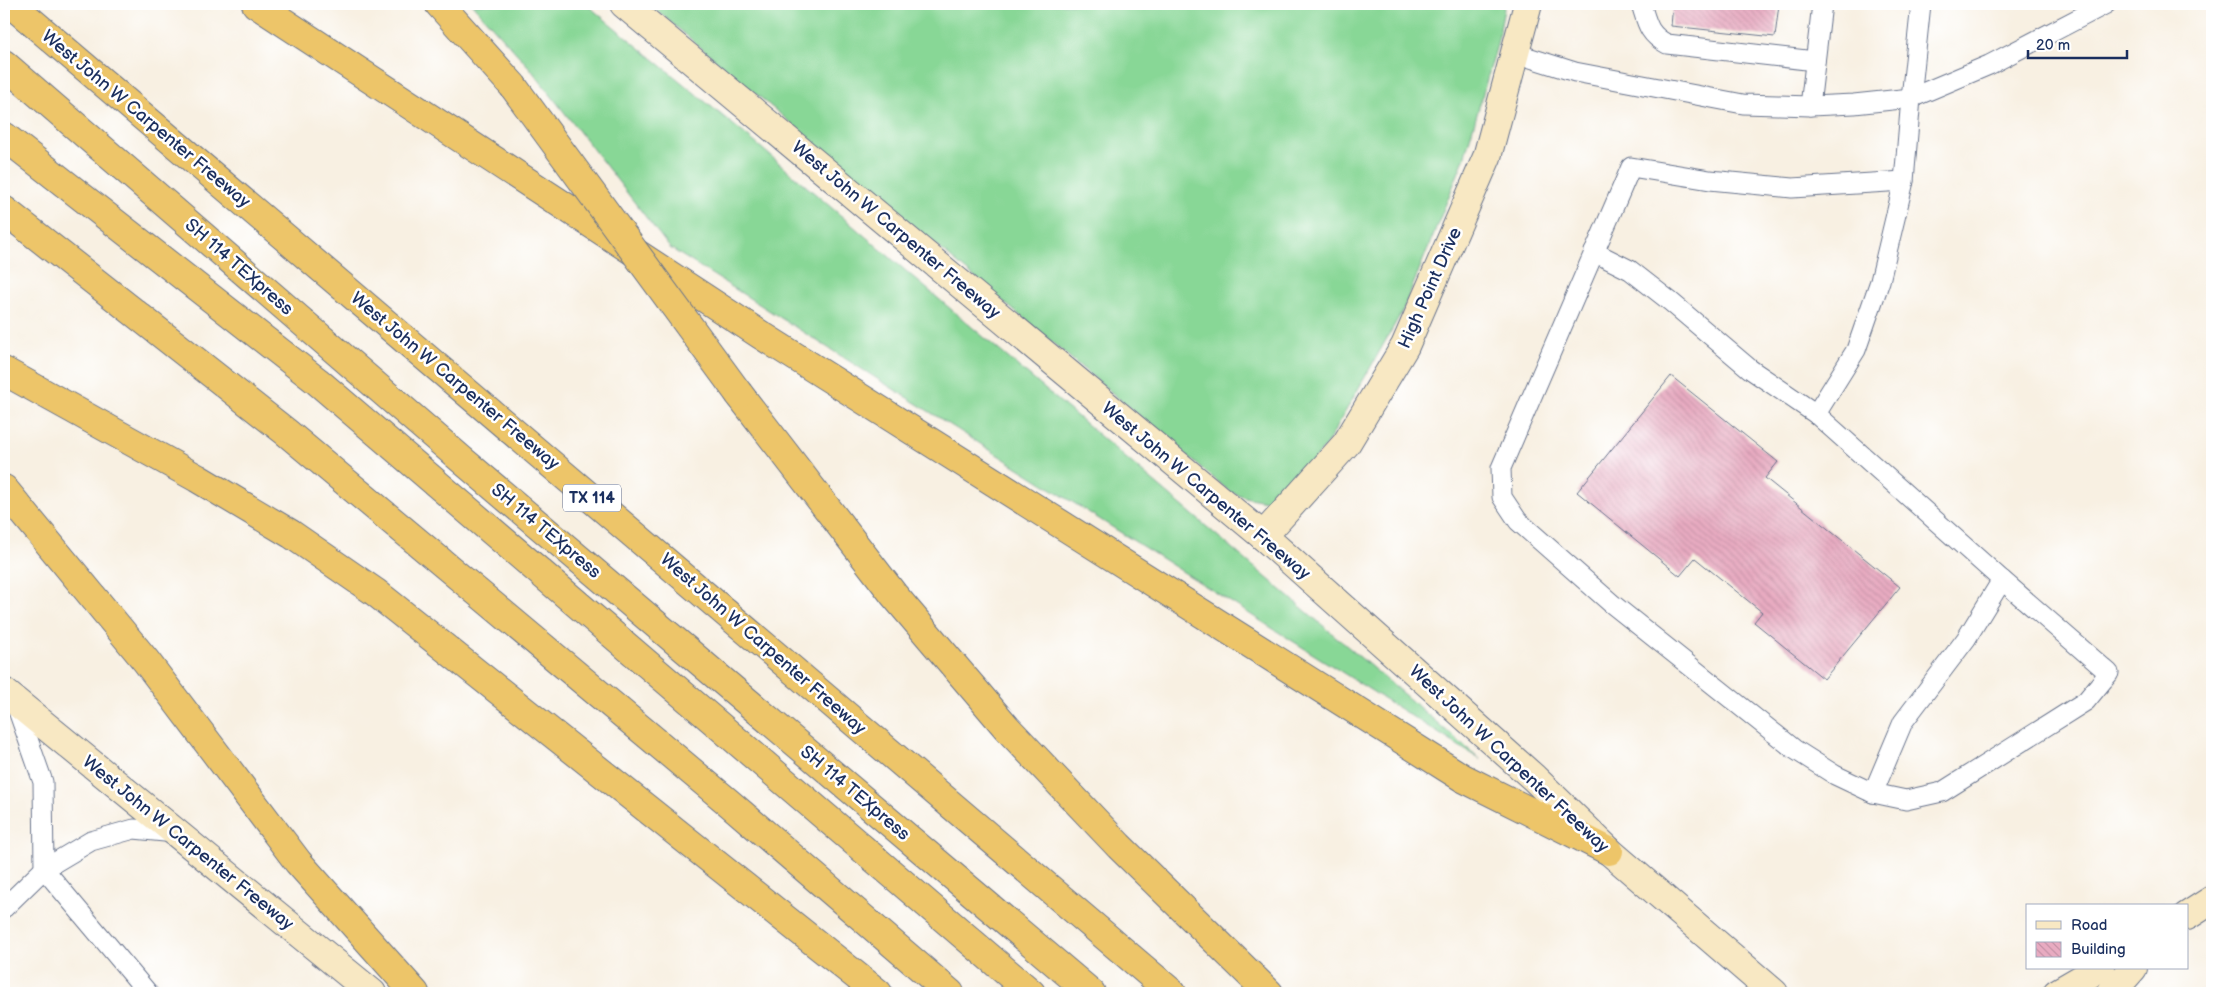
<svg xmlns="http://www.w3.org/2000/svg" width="2216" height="997" font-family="'Balsamiq Sans',sans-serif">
<defs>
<pattern id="building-back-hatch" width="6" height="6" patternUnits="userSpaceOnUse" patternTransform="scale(1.25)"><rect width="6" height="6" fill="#e8abc1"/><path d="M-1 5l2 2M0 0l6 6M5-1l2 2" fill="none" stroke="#c693a8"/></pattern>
</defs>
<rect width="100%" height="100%" fill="#fff"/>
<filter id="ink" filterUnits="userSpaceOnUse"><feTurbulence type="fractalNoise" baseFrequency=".02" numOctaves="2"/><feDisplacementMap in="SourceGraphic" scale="10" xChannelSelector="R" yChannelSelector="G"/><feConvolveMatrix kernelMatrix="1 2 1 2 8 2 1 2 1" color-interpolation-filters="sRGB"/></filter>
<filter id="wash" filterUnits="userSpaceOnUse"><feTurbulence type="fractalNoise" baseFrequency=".0096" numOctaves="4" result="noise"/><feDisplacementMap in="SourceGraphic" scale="20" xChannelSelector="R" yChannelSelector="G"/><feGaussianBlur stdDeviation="1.12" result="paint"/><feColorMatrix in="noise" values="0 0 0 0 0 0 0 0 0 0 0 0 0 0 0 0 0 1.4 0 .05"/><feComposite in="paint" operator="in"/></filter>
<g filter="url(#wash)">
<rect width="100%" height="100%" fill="#f8f0e2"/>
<g fill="#88d796" stroke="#52837a">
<polygon points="472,4 586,4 752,140 1481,760 670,248 529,67"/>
<polygon points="649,4 1505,4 1497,45 1464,159 1403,310 1327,444 1297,481 1279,495 1266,501 1249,498 1230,492"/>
</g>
<g id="blocks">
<g fill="url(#building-back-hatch)">
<polygon points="1673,4 1779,4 1775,37 1671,26"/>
<polygon points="1671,376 1778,462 1765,478 1900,587 1824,679 1754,622 1762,612 1695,558 1680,576 1577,492"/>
</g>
</g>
</g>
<g filter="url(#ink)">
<use href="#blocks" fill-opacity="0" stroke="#68738c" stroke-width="1"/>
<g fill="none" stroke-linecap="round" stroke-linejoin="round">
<g stroke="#68738c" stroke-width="21">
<g id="lane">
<path d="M1641,4C1647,23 1648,34 1667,44L1815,61"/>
<polyline points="1515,53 1575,72 1743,104 1810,106 1854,104 1911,98 1921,4"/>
<polyline points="1810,106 1822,4"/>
<polyline points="1904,181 1792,188 1710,180 1631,167 1501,468 1502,497 1518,521 1611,603 1794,749 1835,775 1873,793 1906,800 1942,792 2086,701 2109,673 2002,580"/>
<polyline points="1594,252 1630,270 1671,302 1750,369 1816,414 2002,580 1966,639 1903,722 1873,793"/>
<polyline points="1816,414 1856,350 1880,281 1904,181 1911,98 1989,65 2106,4"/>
<polyline points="15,702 43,782 44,869 148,993"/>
<polyline points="4,908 44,869 91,841 134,829 175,833"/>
</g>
</g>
<g stroke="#68738c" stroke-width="30">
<g id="secondary">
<polyline points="624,4 1263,536 1534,778 1609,851 1774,993"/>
<polyline points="1263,536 1346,444 1405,346 1487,157 1528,4"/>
<polyline points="4,692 372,993"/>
<polyline points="2187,916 2212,900"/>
<polyline points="2057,993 2100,968"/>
<polyline points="2111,993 2133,968"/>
</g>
</g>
<g stroke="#68738c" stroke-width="30">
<g id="highway">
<polyline points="11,4 1172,993"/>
<polyline points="256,4 761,335 1463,778 1609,851"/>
<polyline points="439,4 513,86"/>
<polyline points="4,64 462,460 1091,993"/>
<polyline points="4,136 317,381 1031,993"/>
<polyline points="4,210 286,432 728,802 950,993"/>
<polyline points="4,371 197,478 291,534 375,592 878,993"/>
<polyline points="739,394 894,595 1007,728 1119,846 1269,993"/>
<polyline points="4,489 146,661 298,862 415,993"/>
</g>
</g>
<use href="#lane" stroke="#fff" stroke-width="19"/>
<use href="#secondary" stroke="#f8e8c3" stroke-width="28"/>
<use href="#highway" stroke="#edc569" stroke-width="28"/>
<g stroke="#68738c" stroke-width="30" stroke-linecap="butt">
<polyline id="highway-bridge" points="513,86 739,394"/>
</g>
<use href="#highway-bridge" stroke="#edc569" stroke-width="28"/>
</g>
</g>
<g text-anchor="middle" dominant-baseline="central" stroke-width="5" stroke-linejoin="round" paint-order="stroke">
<rect fill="#fff" stroke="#5f6d8e" stroke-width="1" x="563" y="484.5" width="58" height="27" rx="4"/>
<g font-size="16" font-weight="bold" fill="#1b2f5e">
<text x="592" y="498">TX 114</text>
</g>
<g font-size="18" fill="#1b2f5e" stroke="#fff">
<text transform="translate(146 119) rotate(40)">West John W Carpenter Freeway</text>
<text transform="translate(896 230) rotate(40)">West John W Carpenter Freeway</text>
<text transform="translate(239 267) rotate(41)">SH 114 TEXpress</text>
<text transform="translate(1430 288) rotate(-66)">High Point Drive</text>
<text transform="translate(455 381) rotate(40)">West John W Carpenter Freeway</text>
<text transform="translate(1206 491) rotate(40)">West John W Carpenter Freeway</text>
<text transform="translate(546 531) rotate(40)">SH 114 TEXpress</text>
<text transform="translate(763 644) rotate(41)">West John W Carpenter Freeway</text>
<text transform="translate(1509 759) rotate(43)">West John W Carpenter Freeway</text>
<text transform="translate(855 793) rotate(40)">SH 114 TEXpress</text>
<text transform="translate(188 843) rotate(39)">West John W Carpenter Freeway</text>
</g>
</g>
<rect width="2216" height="997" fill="none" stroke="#fff" stroke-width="20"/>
<rect x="2026" y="904" width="162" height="65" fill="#ffffff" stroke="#a4acbf"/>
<rect x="2036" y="921" width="25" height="8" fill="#f8e8c3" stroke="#a4acbf"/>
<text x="2071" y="930" font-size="15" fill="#1b2f5e">Road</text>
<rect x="2036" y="942" width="25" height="15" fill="url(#building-back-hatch)" stroke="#a4acbf"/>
<text x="2071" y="954" font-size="15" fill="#1b2f5e">Building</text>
<path d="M2028 50v8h99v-8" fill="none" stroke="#1b2f5e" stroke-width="2.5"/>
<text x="2036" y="50" font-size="15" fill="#1b2f5e" stroke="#ffffff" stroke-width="4" paint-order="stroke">20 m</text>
</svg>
